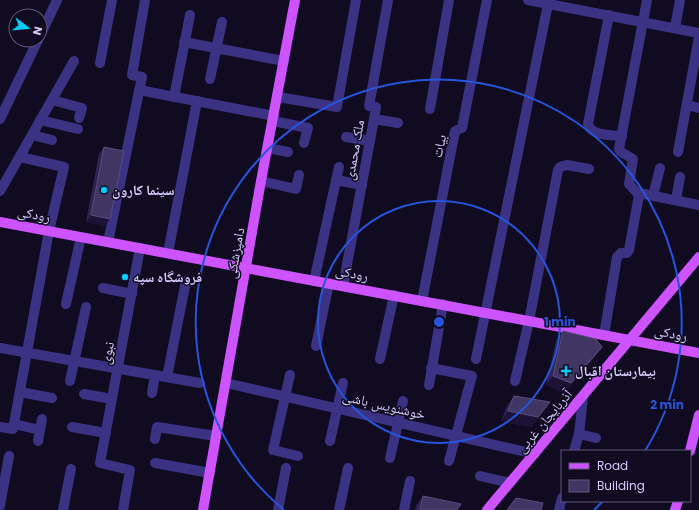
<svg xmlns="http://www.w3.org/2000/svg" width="699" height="510" font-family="Poppins,'Noto Naskh Arabic',sans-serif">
<rect width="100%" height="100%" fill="#110b21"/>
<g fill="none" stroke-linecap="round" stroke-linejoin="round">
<g stroke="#3c3284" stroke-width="10">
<polyline points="528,0 699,33"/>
<path d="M609,15L588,124C591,136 611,135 622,136"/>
<polyline points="675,28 680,0"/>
<polyline points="40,36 57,0"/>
<polyline points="184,42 284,61"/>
<polyline points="100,63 112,0"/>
<polyline points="210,79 222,22"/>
<polyline points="139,90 274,116"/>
<polyline points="174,97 190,15"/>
<polyline points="278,97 337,107 356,0"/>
<polyline points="52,100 82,108 79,118"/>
<polyline points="687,105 699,108"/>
<polyline points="430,109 449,0"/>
<polyline points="0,119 38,40"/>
<polyline points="374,119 398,123"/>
<polyline points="40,120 78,129"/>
<polyline points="273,121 308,128 304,143"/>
<polyline points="32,135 52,140"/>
<polyline points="346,137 370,141"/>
<polyline points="268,148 288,152"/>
<polyline points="678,152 699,37"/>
<polyline points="336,180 362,185"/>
<polyline points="261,181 296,189 299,175"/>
<polyline points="0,191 74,61"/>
<polyline points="639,195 629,184 633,159 621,152 619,149 647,0"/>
<polyline points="639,195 644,194 699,205"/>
<polyline points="653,196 660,168"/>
<polyline points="676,200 680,177"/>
<polyline points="108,242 142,77 132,75 145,0"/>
<polyline points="168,253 197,101"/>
<polyline points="314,281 339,167"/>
<polyline points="343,286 374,119 376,107 369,106 388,0"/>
<polyline points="103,288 132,294"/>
<polyline points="422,301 455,131 462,128 487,0"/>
<polyline points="66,304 81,237"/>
<polyline points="604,335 617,257 621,253 627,253 629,250 639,195"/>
<polyline points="316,346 329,283"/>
<polyline points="0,348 200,383"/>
<polyline points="380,359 394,295"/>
<polyline points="476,359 548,4"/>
<polyline points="431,368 472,376 449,461"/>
<polyline points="290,375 273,450 298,456"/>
<polyline points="167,377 186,281"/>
<polyline points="70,381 86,307"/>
<polyline points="515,381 529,321 558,170 560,167 567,165 589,169"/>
<polyline points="226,383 535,454"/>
<polyline points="429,385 443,304"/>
<polyline points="20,392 52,398"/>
<polyline points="152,393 155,375"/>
<polyline points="84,394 112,399"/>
<polyline points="14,424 40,430"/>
<polyline points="0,427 13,429 49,231 64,167 20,157"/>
<polyline points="72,427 106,433"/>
<polyline points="579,434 596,438"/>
<polyline points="155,439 157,427 216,436"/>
<polyline points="38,441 42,419"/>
<polyline points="330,441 343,383"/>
<polyline points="574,451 579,434 583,397"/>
<polyline points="390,458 403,401"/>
<polyline points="155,463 210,473"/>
<polyline points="480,476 510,483"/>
<polyline points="0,506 9,456"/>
<polyline points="63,510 71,469"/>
<polyline points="123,510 130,470 100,463 140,248"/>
<polyline points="278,510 286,468"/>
<polyline points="339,510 348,468"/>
<polyline points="404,510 410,481"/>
<polyline points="559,510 562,498"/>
</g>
<g stroke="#cd53ff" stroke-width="10">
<polyline points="0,222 699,353"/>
<polyline points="690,451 699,415"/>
<polyline points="203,510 261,181 295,0"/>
<polyline points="487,510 699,257"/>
<polyline points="675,510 678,501"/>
</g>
</g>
<g fill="#302351">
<polygon points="104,147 105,226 86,222 99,154"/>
<polygon points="563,331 602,347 595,357 564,393 546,385 556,341"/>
<polygon points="514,396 543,412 531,427 501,421 507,406"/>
<polygon points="423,496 457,510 415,510 416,506"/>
</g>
<g fill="#1c1236">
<polygon points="91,215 110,219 105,226 86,222"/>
<polygon points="602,347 595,357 564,393 546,385 553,376"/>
<polygon points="550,402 531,427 501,421 508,411"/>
</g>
<g fill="#413564" stroke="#594d7c">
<polygon points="104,147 124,151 110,219 91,215"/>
<polygon points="563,331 596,339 602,347 571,383 553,376"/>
<polygon points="514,396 550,402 538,417 508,411"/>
<polygon points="423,496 461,504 457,510 420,510"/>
<polygon points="516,498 543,503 541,510 507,510"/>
</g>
<g fill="none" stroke="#2654da" stroke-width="2">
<circle cx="439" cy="322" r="121"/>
<path d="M603 501A243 243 0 0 1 594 510M284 510A243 243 0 1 1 645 451"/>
</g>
<g fill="#00c9f7" stroke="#110b21" stroke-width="1.5">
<circle cx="104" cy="190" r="4"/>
<circle cx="125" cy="277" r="4"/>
<path d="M564 365h4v4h4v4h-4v4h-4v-4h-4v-4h4z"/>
</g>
<g text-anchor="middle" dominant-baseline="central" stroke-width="3" stroke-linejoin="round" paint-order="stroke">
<g font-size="14" fill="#d6ccff" stroke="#110b21">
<text transform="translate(439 146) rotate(-77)">بیات</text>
<text transform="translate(354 150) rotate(-80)">ملک محمدی</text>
<text transform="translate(34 214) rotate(11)">رودکی</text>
<text transform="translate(235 253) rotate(-80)">دامپزشکی</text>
<text transform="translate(352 273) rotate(11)">رودکی</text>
<text transform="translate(671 333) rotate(11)">رودکی</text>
<text transform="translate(107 353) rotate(-79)">نبوی</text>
<text transform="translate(384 405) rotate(13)">خوشنویس باشی</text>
<text transform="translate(544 421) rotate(-50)">آذربایجان غربی</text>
</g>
<g font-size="14" font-weight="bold" fill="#d6ccff" stroke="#110b21" text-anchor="start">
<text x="112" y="190">سینما کارون</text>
<text x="133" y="277">فروشگاه سپه</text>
<text x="575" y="371">بیمارستان اقبال</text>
</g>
</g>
<circle cx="439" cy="322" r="6" fill="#2654da" stroke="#110b21" stroke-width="2"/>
<g font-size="12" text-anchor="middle" font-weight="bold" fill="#2654da" stroke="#110b21" stroke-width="3" stroke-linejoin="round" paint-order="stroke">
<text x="560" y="326">1 min</text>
<text x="667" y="409">2 min</text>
</g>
<rect x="561" y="450" width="130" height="52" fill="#110b21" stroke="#60587a"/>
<rect x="569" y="463" width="20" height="6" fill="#cd53ff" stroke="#60587a"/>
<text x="597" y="470" font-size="12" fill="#d6ccff">Road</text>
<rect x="569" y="480" width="20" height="12" fill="#413564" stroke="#60587a"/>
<text x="597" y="490" font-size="12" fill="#d6ccff">Building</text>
<g transform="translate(28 28) rotate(106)"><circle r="19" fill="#110b21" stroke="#60587a"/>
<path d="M0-3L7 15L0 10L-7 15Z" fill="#00c9f7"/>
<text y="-6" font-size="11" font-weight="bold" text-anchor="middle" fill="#d6ccff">N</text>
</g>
</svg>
